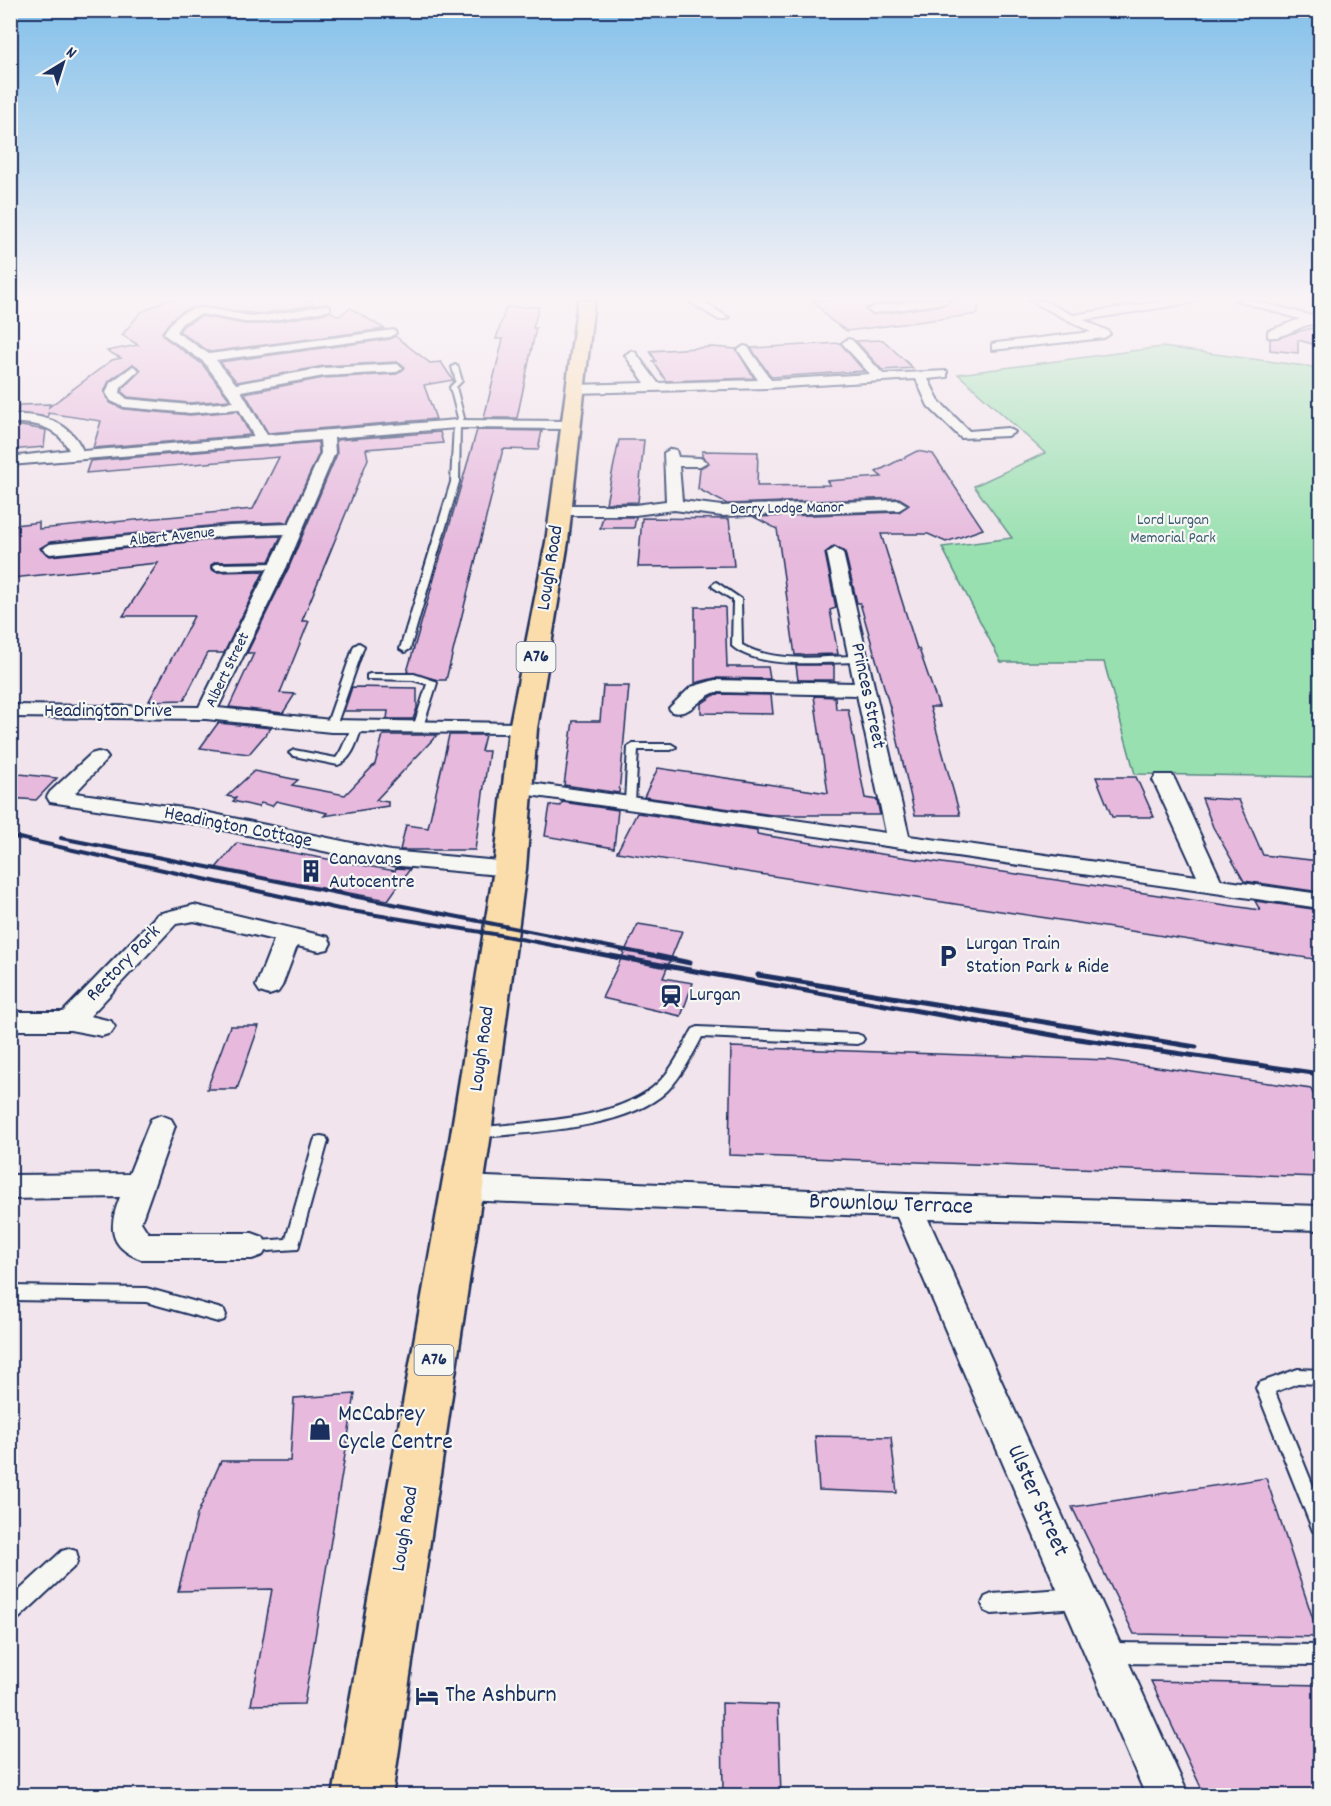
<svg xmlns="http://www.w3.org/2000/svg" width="1331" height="1806" font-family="Dekko,sans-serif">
<rect width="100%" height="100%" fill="#f1e4ec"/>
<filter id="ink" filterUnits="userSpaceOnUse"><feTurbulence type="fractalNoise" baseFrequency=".0167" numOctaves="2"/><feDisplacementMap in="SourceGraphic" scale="12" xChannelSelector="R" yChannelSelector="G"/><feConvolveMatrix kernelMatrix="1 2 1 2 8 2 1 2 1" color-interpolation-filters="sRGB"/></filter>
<g filter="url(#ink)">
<polygon fill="#98e0af" stroke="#5a8886" stroke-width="1.5" points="1162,347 1320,368 1320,777 1135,774 1104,662 1001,662 942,547 1012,538 974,486 1045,453 958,374"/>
<g fill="#e6b9dd" stroke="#1b2f5e" stroke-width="1.5">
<polygon points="166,300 312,300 313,305 261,314 196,307 183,311 172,319 162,332 164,337 202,364 230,400 190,403 128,397 122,392 123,388 141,370 133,364 109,381 104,392 110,403 124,409 190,415 238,411 250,435 93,448 101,421 48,413 48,417 18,413 19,405 50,404 49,407 112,360 121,358 107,351 138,345 122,335 140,313"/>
<polygon points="813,300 907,300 873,305 865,309 873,315 944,305 952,300 978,300 978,314 847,331 830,320"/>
<polygon points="506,307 539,307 533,328 536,328 517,418 484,418 503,339 496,339"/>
<polygon points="350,308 385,329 210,352 179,331 184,325 201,316 245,324 263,324 331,312 339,316"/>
<polygon points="1320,326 1320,346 1298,340 1298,353 1270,350 1270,339"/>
<polygon points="395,336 430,363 441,362 453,380 424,385 436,419 268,433 245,393 324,378 397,374 405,367 397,362 324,366 237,382 220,362 390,339"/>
<polygon points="883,340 913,368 882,370 856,341"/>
<polygon points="840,343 864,371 771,377 751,348"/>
<polygon points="712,347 736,349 754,378 666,381 653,361 656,361 650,351"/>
<polygon points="15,425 46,430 44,447 10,450"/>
<polygon points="477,430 542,431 538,450 503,449 446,680 438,680 407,672"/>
<polygon points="440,432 443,443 366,449 368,459 302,621 309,621 280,693 295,694 283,713 229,707 254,653 247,653 289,567 337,454 336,440"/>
<polygon points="619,440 644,440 638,502 606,503"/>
<polygon points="318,442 319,453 288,522 229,524 50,542 40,548 50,556 229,538 281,536 269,561 216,562 211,565 211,569 216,572 264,571 224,653 208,653 184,700 149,701 194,616 123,616 158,563 12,578 15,525 39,522 39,529 253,509 279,457 86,473 90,461"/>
<polygon points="702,451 758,452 757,486 830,485 827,481 882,477 876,472 917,451 933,454 983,529 946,542 928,534 881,534 917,649 919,649 939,707 930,707 960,815 915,815 891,711 860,603 857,603 845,552 834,546 825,553 836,608 830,610 838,654 795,655 777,529 754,517 899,512 909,504 899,498 727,504 698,489 700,468 709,463 702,456"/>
<polygon points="603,517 636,517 634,528 600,528"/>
<polygon points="642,518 729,519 734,566 638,567"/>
<polygon points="695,607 725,607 727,667 768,667 770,679 715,678 695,683"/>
<polygon points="796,665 834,665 834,680 798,680"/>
<polygon points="603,686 629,686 619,793 564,785 573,721 600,721"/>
<polygon points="352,687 417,688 417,708 413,719 387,719 388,711 344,711"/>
<polygon points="716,694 771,695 773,714 701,713 701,704"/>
<polygon points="814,696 835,697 836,709 848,709 865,798 877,800 880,815 772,815 644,797 658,768 828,793"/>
<polygon points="218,723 271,728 249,754 200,748"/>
<polygon points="383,735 437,735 376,800 388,802 388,806 324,816 327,813 276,801 272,806 261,803 258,807 233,801 236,798 227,796 254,771 298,780 292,785 345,795 375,764"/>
<polygon points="449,735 485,735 481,751 489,751 475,850 400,850 406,825 428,828"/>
<polygon points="10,773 57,778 36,800 10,798"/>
<polygon points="1096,777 1136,777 1154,817 1112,817"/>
<polygon points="1202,798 1239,800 1263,855 1320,861 1320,892 1244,881 1213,827"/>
<polygon points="562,802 618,810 614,848 545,836 550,805 561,806"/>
<polygon points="637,813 757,830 757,834 854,850 1260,910 1255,901 1320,910 1320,960 617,852"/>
<polygon points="237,843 395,871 396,868 410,869 388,900 215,869"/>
<polygon points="638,924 682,931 663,978 693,983 681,1016 602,998"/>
<polygon points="230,1026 259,1026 237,1089 207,1089"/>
<polygon points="731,1047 1109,1060 1311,1089 1320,1110 1320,1177 729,1155"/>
<polygon points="355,1394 304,1704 251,1705 272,1589 178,1591 197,1515 221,1461 290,1461 294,1398"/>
<polygon points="815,1436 891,1437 897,1493 819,1490"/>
<polygon points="1266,1478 1319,1637 1134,1634 1072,1507"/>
<polygon points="1151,1681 1320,1685 1320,1796 1205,1796"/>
<polygon points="722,1703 778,1705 781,1796 723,1796"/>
</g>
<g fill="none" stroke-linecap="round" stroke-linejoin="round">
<g stroke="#1b2f5e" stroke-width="4">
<g id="service">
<polygon points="455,365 458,367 462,381 456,387 464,418 460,424 459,482 410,649 405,652 400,649 451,482 454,424 458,418 450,387 456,381 452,367"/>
<polygon points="279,563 282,564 282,568 216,570 212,567 216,564"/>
<path d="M716,582L741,599L742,645C776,664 821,656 859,656L864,659L859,662C825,662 759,670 732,646L733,600L713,587L712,585Z"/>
<polygon points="359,643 364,646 336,726 331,729 327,728 326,726 354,646"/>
<polygon points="370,674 414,674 435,681 437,683 422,730 414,730 413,728 427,684 413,680 367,679 367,675"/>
<path d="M357,724L362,727C357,741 353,759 338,765L294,756L289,753L294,750L336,758C344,749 348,728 357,724Z"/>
<polygon points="633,744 671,744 676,747 671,750 638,750 635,802 630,805 625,802 628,747"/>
<path d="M698,1027L857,1034L862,1036L864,1039L862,1042L857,1044L702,1037C692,1056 682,1076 667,1091C626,1130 529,1132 475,1138L470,1137L468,1133L470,1129L475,1128C527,1122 619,1121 658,1083C674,1068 682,1047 693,1029Z"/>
<polygon points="321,1136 326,1137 328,1141 298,1249 253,1252 247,1250 245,1246 247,1242 286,1239 314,1141 316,1137"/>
<polygon points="10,1286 146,1288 218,1308 224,1310 226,1315 224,1320 218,1322 146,1302 10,1300"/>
<polygon points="1298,1369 1320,1370 1320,1384 1298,1383 1275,1392 1320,1503 1320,1534 1313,1531 1256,1388 1259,1383"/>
<polygon points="69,1549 76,1551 78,1558 76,1565 17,1620 10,1623 10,1599 62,1551"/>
<polygon points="1078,1588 1085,1591 1088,1598 1085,1605 1078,1608 992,1614 985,1611 982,1604 985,1597 992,1594"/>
<polygon points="1109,1643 1320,1645 1320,1665 1109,1663 1102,1660 1099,1653 1102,1646"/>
</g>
</g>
<g stroke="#1b2f5e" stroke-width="4">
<g id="minor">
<polygon points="687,300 701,300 729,318 719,320"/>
<polygon points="921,300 950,300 944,303 873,313 867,310 873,307"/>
<polygon points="1029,300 1042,300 1073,315 1169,300 1196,300 1190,303 1084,320 1108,331 1110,334 1104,338 992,350 992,344 996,343 1091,332"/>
<path d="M1235,300H1252L1320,318V324C1302,321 1286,340 1268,337V331L1300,319Z"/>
<path d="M326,305L330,306V310L263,322H245L201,314L182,323L176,332L209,354L394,330L396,333L390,337L216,360L236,384L324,368L397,364L403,368L397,372L324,376L241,391L267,435L457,420L570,421L577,425L570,429L457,428L334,438L335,453L287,566L218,708L331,720L523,723L530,725L533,729L530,733L331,732L206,719L10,717V705L199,707L285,534L229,536L50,554L42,549L50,544L229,526L289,524L321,453L320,440L10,465V457L69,450C56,425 36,423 10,423V415C41,414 70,420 83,451L254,437L239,409L190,413L124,407L111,401L106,393L110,383L133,366L139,370L121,387L120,393L127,399L190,405L234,402L204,362L166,336L164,333C190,290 222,317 261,316C282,314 305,308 326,305Z"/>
<polygon points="848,339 852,340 883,374 947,371 947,377 928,379 939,401 969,431 1008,428 1015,432 1008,436 961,438 928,406 916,379 767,388 574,393 567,389 574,385 645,383 625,355 631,351 635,352 658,383 758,380 738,350 744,346 748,347 771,380 870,374 842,343"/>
<polygon points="671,449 676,450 678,457 700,458 707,462 700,466 679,466 682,501 722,506 899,500 907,505 899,510 722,516 674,510 635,515 560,515 552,510 560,505 635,505 666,501 664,453"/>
<path d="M835,548L843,553L909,836L1197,876L1153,780L1156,775H1172L1175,780L1221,880L1320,894V908L508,792L505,787L508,782L516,781L886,833L857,695L716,692C700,697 690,717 672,712L669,708L691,687L715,680L854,683L827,553Z"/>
<polygon points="98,752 105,754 108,758 75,793 190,809 390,851 510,862 518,864 522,869 518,874 510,876 390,865 190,823 50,802 47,797 50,792 91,754"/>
<polygon points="194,905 328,937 331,943 328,949 319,951 297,946 282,986 278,992 269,995 260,992 256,986 274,940 194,921 176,924 90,1016 111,1021 115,1027 111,1033 102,1036 70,1030 10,1030 10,1012 63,1012 158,914"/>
<path d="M161,1115L171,1119L175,1126L141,1222L148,1233H252L263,1237L268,1246L263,1255L252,1259H141C107,1247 109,1225 120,1197L10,1199V1175L129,1174L151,1119Z"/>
<polygon points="462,1176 907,1194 1320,1206 1320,1230 928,1219 1189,1796 1146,1796 897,1217 462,1200 451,1196 447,1188 451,1180"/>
</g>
</g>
<g stroke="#1b2f5e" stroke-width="5">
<polygon id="primary" points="578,300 594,300 568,542 537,729 526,869 491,1134 392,1796 333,1796 451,1134 494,869 509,729 546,542"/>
</g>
<use href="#service" fill="#f6f6f2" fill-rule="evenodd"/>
<use href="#minor" fill="#f6f6f2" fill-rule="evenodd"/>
<use href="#primary" fill="#faddab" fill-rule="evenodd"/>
<g stroke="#1b2f5e" stroke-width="4">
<polyline points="10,836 339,909 500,935 619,958"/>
<polyline points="61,838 665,958"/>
</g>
<g stroke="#1b2f5e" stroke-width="5">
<polyline points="611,956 1058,1036 1320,1074"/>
<polyline points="657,956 690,963"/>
<polyline points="758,975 1196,1047"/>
</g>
</g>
</g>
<linearGradient id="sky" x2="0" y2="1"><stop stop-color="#83c0ea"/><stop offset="0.54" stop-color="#f9f3f6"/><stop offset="1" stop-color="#f9f3f6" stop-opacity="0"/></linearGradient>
<rect width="1331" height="553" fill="url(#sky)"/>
<defs>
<g id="building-bare" transform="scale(1.8)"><path d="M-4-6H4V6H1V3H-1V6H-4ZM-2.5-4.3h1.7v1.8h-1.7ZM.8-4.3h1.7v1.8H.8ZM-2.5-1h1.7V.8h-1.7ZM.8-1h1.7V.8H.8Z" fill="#1b2f5e" stroke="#f6f6f2" stroke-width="2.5" paint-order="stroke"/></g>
<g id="parking-bare" transform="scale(1.8)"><path d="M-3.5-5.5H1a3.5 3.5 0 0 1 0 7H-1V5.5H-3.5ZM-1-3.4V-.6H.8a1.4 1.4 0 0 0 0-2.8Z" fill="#1b2f5e" stroke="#f6f6f2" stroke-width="2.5" paint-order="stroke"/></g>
<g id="station-bare" transform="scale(1.8)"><path d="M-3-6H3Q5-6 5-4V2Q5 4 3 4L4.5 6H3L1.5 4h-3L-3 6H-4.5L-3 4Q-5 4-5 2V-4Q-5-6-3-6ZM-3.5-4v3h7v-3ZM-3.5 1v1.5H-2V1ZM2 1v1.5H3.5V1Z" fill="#1b2f5e" stroke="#f6f6f2" stroke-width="2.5" paint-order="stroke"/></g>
<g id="shop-bare" transform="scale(1.8)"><path d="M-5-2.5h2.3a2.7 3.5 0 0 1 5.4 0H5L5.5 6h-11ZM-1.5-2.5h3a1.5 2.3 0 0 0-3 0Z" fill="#1b2f5e" stroke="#f6f6f2" stroke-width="2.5" paint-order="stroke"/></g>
<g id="hotel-bare" transform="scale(1.8)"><path d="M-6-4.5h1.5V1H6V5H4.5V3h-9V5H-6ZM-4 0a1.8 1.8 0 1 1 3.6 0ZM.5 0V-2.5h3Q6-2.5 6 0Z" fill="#1b2f5e" stroke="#f6f6f2" stroke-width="2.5" paint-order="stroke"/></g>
</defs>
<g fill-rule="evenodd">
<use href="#building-bare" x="311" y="871"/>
<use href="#parking-bare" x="948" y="956"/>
<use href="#station-bare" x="671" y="996"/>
<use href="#shop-bare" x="320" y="1429"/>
<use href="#hotel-bare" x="427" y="1696"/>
</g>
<g text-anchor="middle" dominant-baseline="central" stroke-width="4.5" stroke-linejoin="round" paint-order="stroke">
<g font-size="16" fill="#1b2f5e" stroke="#f6f6f2">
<text transform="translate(787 509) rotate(-1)">Derry Lodge Manor</text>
<text transform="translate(172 537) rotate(-6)">Albert Avenue</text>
<text transform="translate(228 670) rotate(-64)">Albert Street</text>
</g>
<g font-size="16" fill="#3a5b72" stroke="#f6f6f2">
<text x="1173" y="520">Lord Lurgan<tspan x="1173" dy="18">Memorial Park</tspan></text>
</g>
<g fill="#f6f6f2" stroke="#5d6b8a" stroke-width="1.5">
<rect x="516.5" y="642" width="39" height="30" rx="4.5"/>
<rect x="414.5" y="1345" width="39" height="30" rx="4.5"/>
</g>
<g font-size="18" font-weight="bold" fill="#1b2f5e">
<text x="536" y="657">A76</text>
<text x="434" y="1360">A76</text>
</g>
<g font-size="20" fill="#1b2f5e" stroke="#f6f6f2">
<text transform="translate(551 568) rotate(-81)">Lough Road</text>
<text transform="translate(867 696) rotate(78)">Princes Street</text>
<text x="108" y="712">Headington Drive</text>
<text transform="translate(238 828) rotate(11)">Headington Cottage</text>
<text transform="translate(124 964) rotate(-46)">Rectory Park</text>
<text transform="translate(483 1049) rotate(-82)">Lough Road</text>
<text transform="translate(406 1529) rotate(-81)">Lough Road</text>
</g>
<g font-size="20" fill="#1b2f5e" stroke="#f6f6f2" text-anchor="start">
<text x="329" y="860">Canavans<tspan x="329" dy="23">Autocentre</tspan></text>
<text x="966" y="945">Lurgan Train<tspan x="966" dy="23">Station Park &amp; Ride</tspan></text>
<text x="689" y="996">Lurgan</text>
</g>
<g font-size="24" fill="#1b2f5e" stroke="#f6f6f2">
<text transform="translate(891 1205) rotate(2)">Brownlow Terrace</text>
<text transform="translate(1037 1501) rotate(66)">Ulster Street</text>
</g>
<g font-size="24" fill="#1b2f5e" stroke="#f6f6f2" text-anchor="start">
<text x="338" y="1415">McCabrey<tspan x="338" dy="28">Cycle Centre</tspan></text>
<text x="445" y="1696">The Ashburn</text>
</g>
</g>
<rect width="1331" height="1806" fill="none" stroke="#f6f6f2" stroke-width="36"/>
<rect x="18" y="18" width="1295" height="1770" fill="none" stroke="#1b2f5e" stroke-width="2" filter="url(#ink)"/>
<g transform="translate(63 63) rotate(38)" stroke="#f6f6f2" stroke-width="4.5" paint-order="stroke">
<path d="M0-4.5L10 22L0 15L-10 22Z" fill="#1b2f5e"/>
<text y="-9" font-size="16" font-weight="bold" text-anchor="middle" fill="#1b2f5e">N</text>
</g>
</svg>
